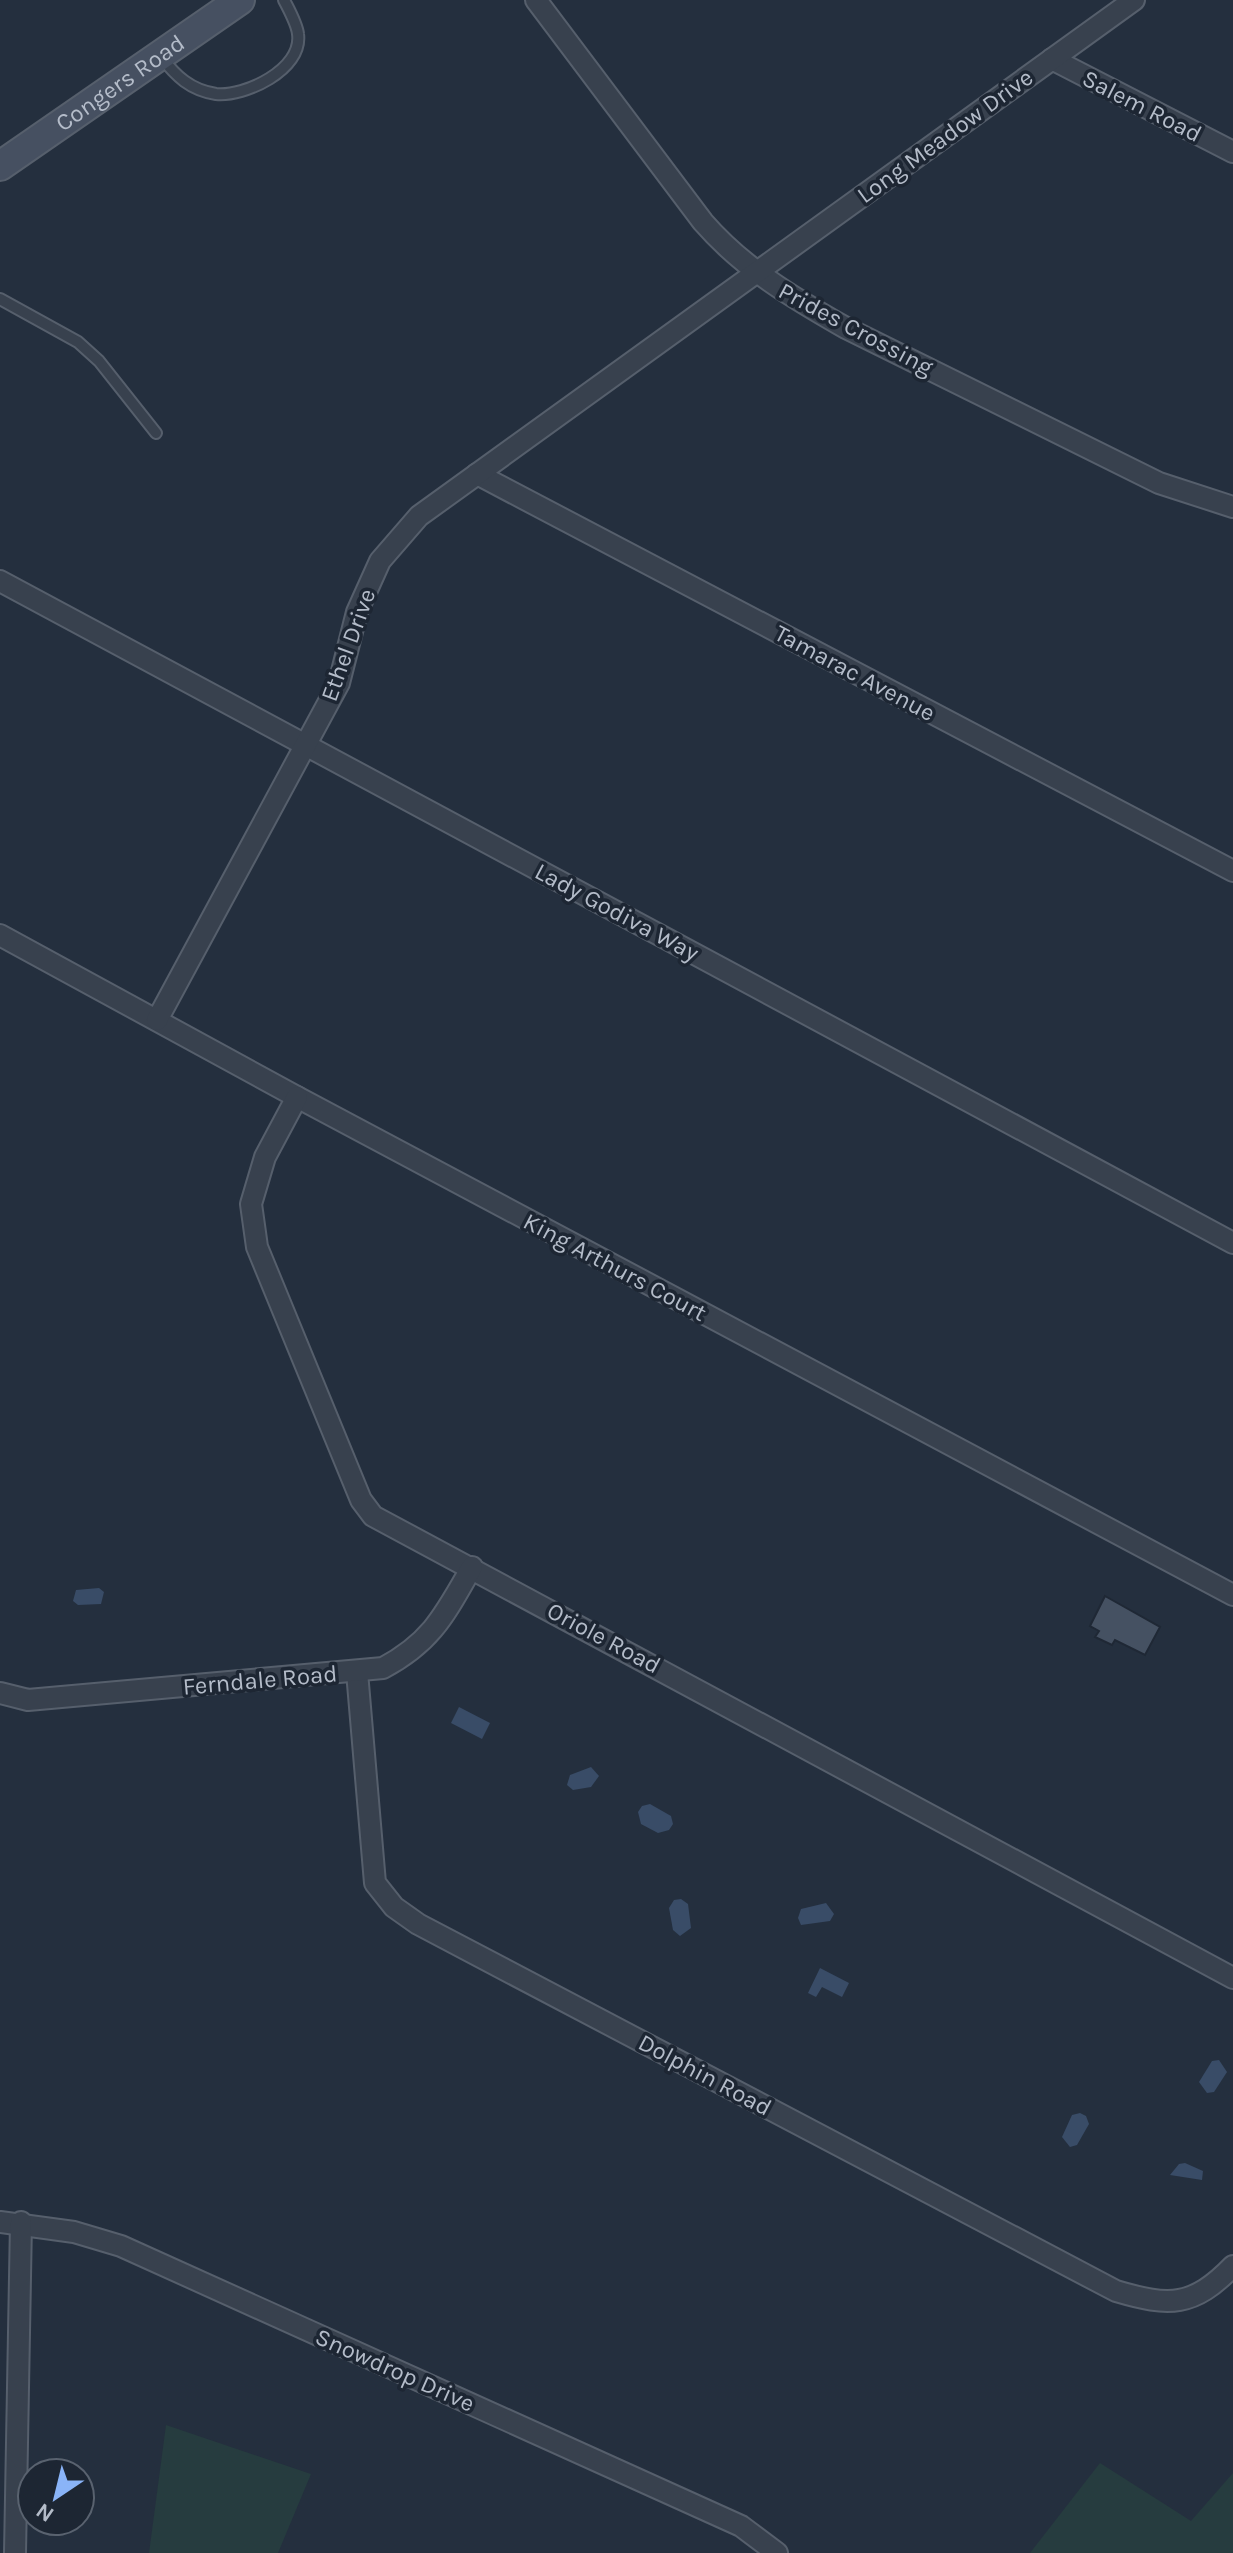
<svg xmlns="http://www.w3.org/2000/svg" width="1233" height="2553" font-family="Karla,sans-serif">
<rect width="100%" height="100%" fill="#242f3e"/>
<g fill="#263c3f">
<polygon points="166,2425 311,2474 278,2553 149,2553"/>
<polygon points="1100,2463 1191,2521 1233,2473 1233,2553 1030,2553"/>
</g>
<g fill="#394c67">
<polygon points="99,1588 104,1592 101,1604 78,1605 73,1601 76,1590"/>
<polygon points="459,1707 490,1723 482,1739 451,1723"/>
<polygon points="591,1767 599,1776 591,1787 573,1790 567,1785 570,1775"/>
<polygon points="650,1804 671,1816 673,1824 669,1830 658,1833 641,1824 638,1812 642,1806"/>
<polygon points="681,1899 688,1904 691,1928 680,1936 673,1930 669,1908 674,1900"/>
<polygon points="826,1903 834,1914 830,1921 801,1925 798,1918 801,1909"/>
<polygon points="820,1968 849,1983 842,1997 822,1987 816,1997 808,1993"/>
<polygon points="1219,2060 1227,2072 1214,2092 1207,2093 1199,2082 1212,2061"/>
<polygon points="1080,2113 1086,2116 1089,2124 1077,2145 1070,2147 1062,2137 1072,2115"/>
<polygon points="1185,2163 1203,2171 1202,2180 1170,2175 1179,2164"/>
</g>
<polygon fill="#455162" stroke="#1f2835" stroke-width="2" points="1105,1596 1160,1627 1145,1655 1115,1640 1112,1645 1095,1637 1099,1631 1090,1626"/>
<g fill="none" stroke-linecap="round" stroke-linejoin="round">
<g stroke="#565f6c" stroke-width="14">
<g id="lane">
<path d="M161,57C176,76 190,90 216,94C244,97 303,70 298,34C297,24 289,10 284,0"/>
<polyline points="0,299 78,342 99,361 156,433"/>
</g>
</g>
<g stroke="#565f6c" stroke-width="24">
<g id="street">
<path d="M536,0L703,222C743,268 793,298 846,328L1159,483L1233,507"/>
<polyline points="1052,59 1233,152"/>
<polyline points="477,474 1233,871"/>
<polyline points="0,581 1233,1243"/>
<polyline points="0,935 297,1097 1233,1595"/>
<polyline points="157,1020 339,683 357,612 380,561 419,516 1134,0"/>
<polyline points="297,1097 265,1157 251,1204 257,1247 361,1500 373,1516 1233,1978"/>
<path d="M357,1672L375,1883L394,1907L418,1924L1116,2291C1170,2307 1193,2307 1233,2266"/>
<path d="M0,1693L28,1700L383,1668C432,1642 445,1614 472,1567"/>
<polyline points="0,2222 74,2232 121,2246 741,2526 777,2553"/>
<polyline points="15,2553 21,2222"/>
</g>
</g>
<g stroke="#565f6c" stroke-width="32">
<g id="secondary">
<path id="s1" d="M0,166L240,0"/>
</g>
</g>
<use href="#lane" stroke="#38414e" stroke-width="10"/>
<use href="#street" stroke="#38414e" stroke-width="20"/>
<use href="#secondary" stroke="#465061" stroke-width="28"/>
</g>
<g text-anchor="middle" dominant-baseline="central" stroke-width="7" stroke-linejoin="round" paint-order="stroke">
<g font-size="24" fill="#b4bcc9" stroke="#1d2633">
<text stroke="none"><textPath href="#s1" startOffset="146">Congers Road</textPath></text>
<text transform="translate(1142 106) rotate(27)">Salem Road</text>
<text transform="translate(945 136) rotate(-36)">Long Meadow Drive</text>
<text transform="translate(856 329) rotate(28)">Prides Crossing</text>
<text transform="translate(348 645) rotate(-70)">Ethel Drive</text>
<text transform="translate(855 673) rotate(28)">Tamarac Avenue</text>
<text transform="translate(617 912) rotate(28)">Lady Godiva Way</text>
<text transform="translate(615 1267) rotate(28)">King Arthurs Court</text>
<text transform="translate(604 1638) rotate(28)">Oriole Road</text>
<text transform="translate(260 1680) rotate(-5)">Ferndale Road</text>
<text transform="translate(705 2075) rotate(28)">Dolphin Road</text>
<text transform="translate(395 2370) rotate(24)">Snowdrop Drive</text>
</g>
</g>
<g transform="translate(56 2497) rotate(215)"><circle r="38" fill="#1d2633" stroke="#59626f" stroke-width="2"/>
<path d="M0-6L14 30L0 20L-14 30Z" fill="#8ab4f8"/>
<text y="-12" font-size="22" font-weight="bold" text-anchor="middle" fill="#b4bcc9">N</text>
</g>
</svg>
